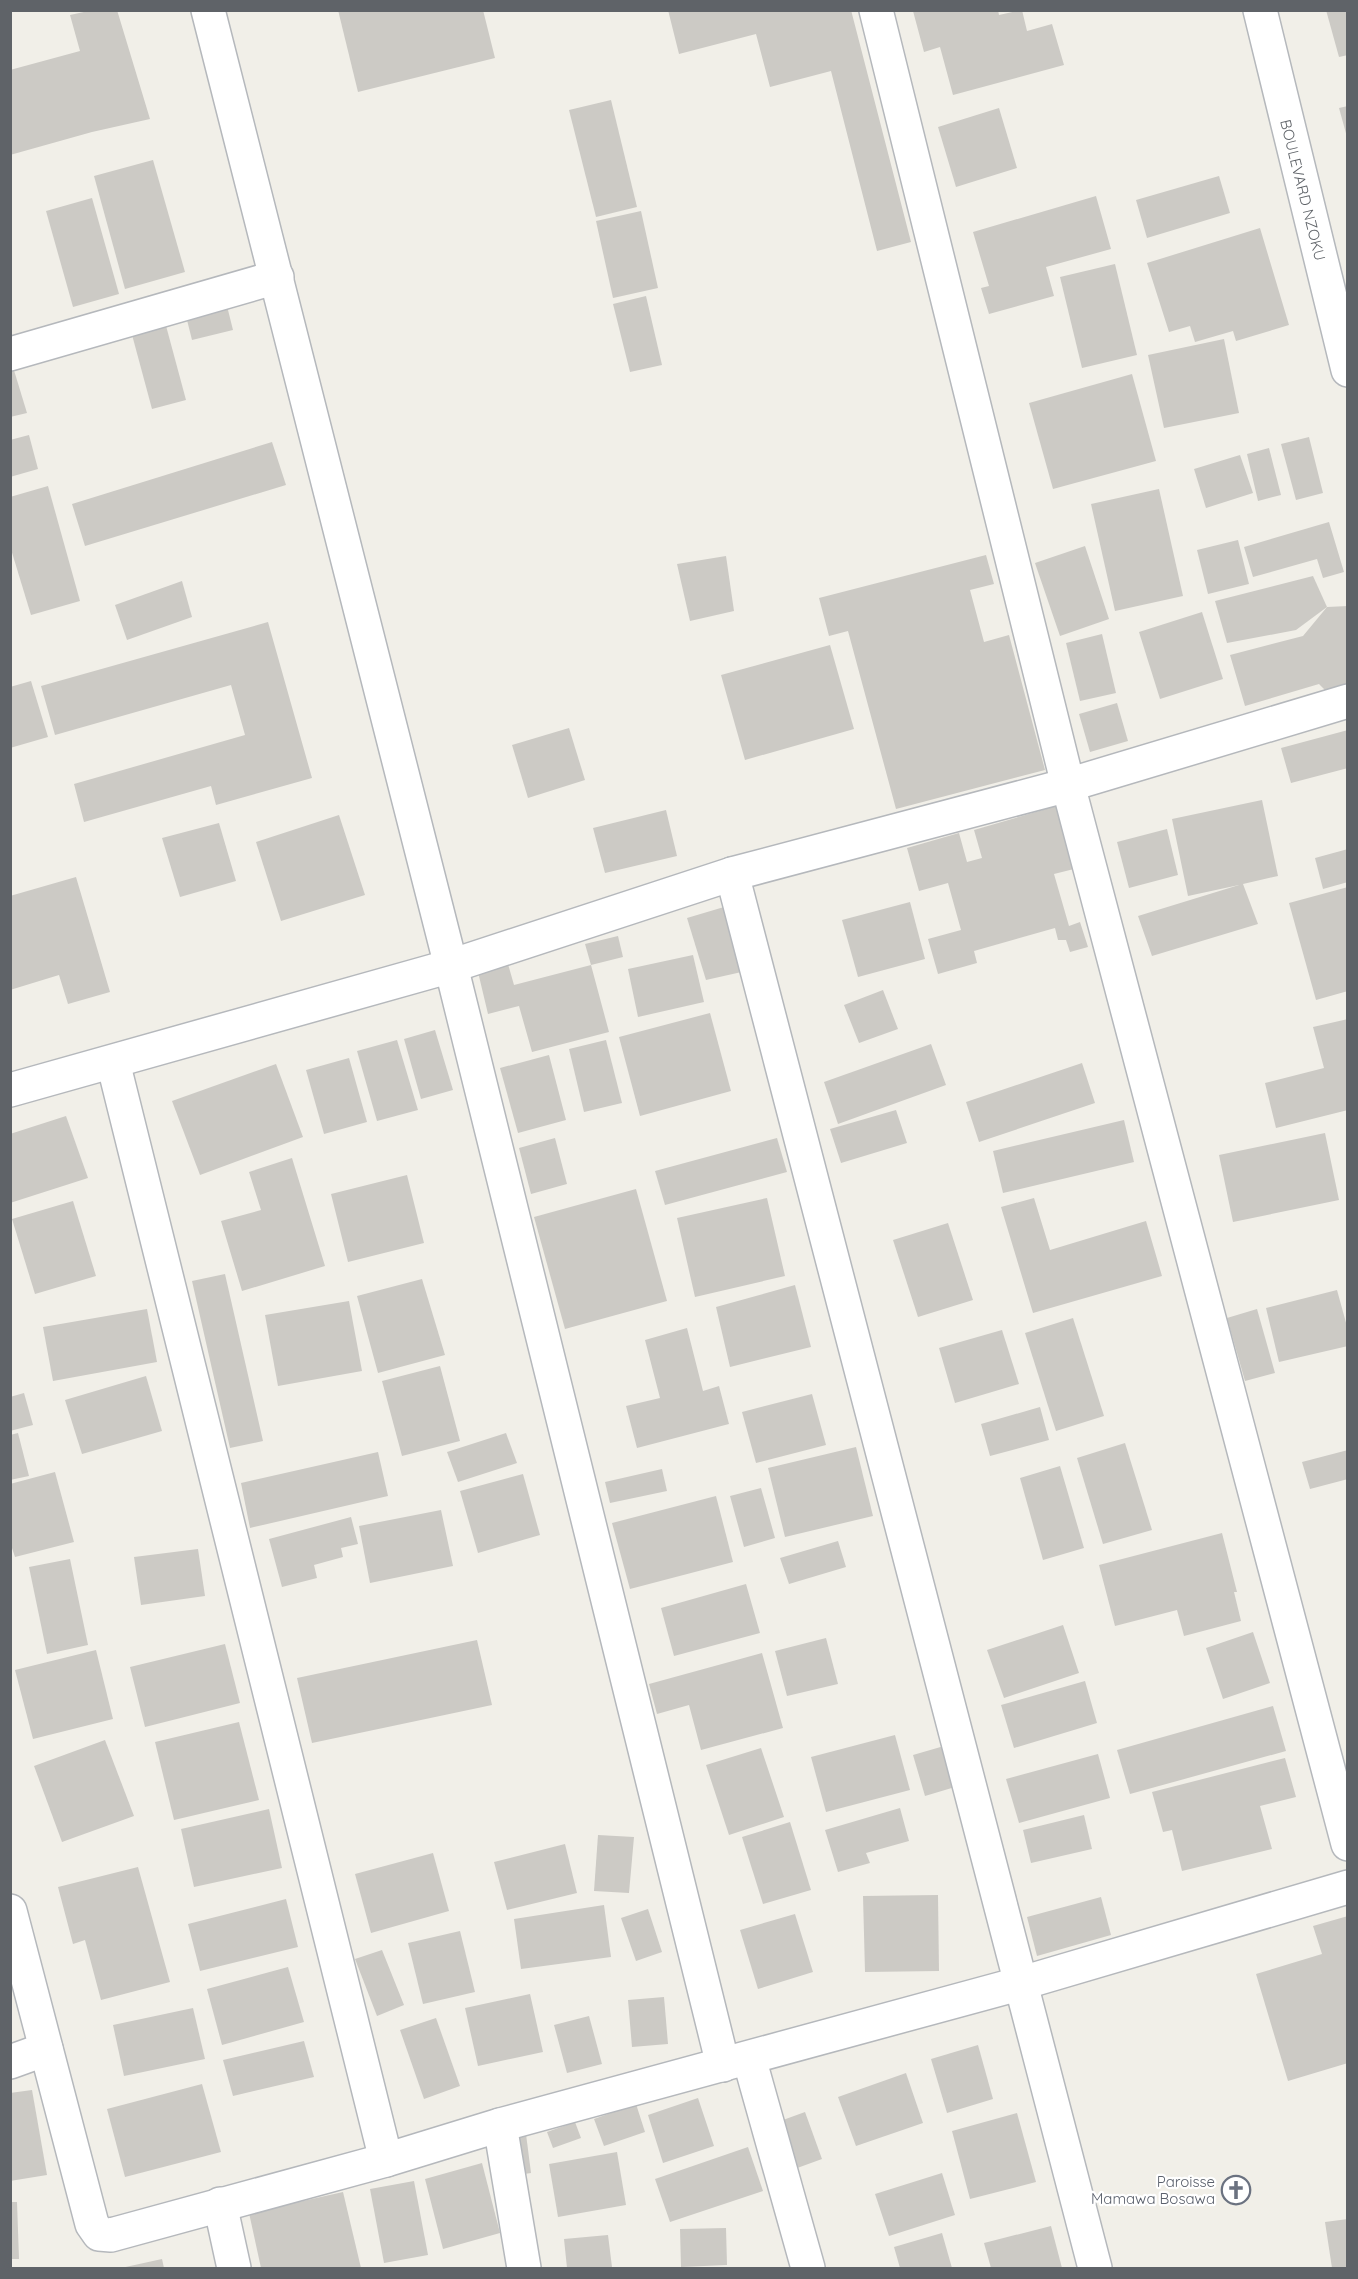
<svg xmlns="http://www.w3.org/2000/svg" width="1358" height="2279" font-family="Quicksand,sans-serif">
<rect width="100%" height="100%" fill="#f1efe8"/>
<g fill="#cccac5">
<polygon points="93,10 117,10 150,119 92,132 10,155 10,70 80,51 70,15"/>
<polygon points="338,10 483,10 495,58 358,92"/>
<polygon points="668,10 851,10 911,242 877,251 831,71 770,87 756,34 679,54"/>
<polygon points="998,10 999,15 1022,10 1027,31 1052,24 1064,65 953,95 940,47 924,52 913,11"/>
<polygon points="1326,10 1348,10 1348,55 1339,57"/>
<polygon points="611,100 637,207 596,217 569,110"/>
<polygon points="1348,106 1348,137 1347,137 1339,108"/>
<polygon points="999,108 1017,168 956,187 938,127"/>
<polygon points="153,160 185,272 125,289 94,176"/>
<polygon points="1219,176 1230,213 1147,238 1136,200"/>
<polygon points="1096,196 1111,249 1046,267 1054,296 989,314 981,288 989,286 973,232"/>
<polygon points="92,198 119,294 73,307 46,211"/>
<polygon points="641,211 658,288 613,298 596,221"/>
<polygon points="1260,228 1289,325 1236,341 1233,331 1195,342 1190,326 1169,332 1147,263"/>
<polygon points="1115,264 1137,355 1082,368 1060,277"/>
<polygon points="646,296 662,365 630,372 613,304"/>
<polygon points="226,302 233,330 192,340 185,312"/>
<polygon points="165,322 186,400 152,409 131,331"/>
<polygon points="1224,339 1239,413 1164,428 1148,355"/>
<polygon points="13,367 27,413 10,417 10,368"/>
<polygon points="1132,374 1156,461 1053,489 1029,403"/>
<polygon points="29,435 38,469 10,477 10,440"/>
<polygon points="1309,437 1323,493 1296,500 1281,444"/>
<polygon points="272,442 286,485 85,546 72,504"/>
<polygon points="1269,448 1281,495 1258,501 1247,454"/>
<polygon points="1240,455 1253,493 1206,508 1194,469"/>
<polygon points="48,486 80,601 31,615 10,546 10,497"/>
<polygon points="1159,489 1183,596 1115,611 1091,504"/>
<polygon points="1329,522 1344,572 1323,578 1317,559 1253,577 1244,547"/>
<polygon points="1238,540 1249,584 1208,594 1197,550"/>
<polygon points="1085,546 1109,619 1060,636 1035,563"/>
<polygon points="986,555 994,584 970,590 984,642 1009,635 1045,770 896,809 848,631 829,636 819,598"/>
<polygon points="726,556 734,611 690,621 677,564"/>
<polygon points="1313,576 1327,607 1296,630 1227,643 1215,601"/>
<polygon points="182,581 192,617 127,640 115,605"/>
<polygon points="1348,606 1348,695 1332,697 1319,684 1245,706 1230,655 1303,636 1327,607"/>
<polygon points="1202,612 1223,679 1160,699 1139,632"/>
<polygon points="268,622 312,778 216,805 211,786 84,822 74,784 245,735 231,685 55,735 41,686"/>
<polygon points="1102,634 1116,693 1080,701 1066,643"/>
<polygon points="830,645 854,729 745,760 721,675"/>
<polygon points="31,681 48,737 10,748 10,687"/>
<polygon points="1117,703 1128,741 1090,752 1079,714"/>
<polygon points="569,728 585,780 528,798 512,745"/>
<polygon points="1348,730 1348,768 1291,783 1281,748"/>
<polygon points="1262,800 1278,876 1243,884 1258,924 1152,956 1138,916 1239,885 1188,896 1172,819"/>
<polygon points="1060,805 1078,868 1054,874 1069,926 1080,922 1088,947 1070,952 1066,940 1058,940 1055,928 974,951 977,963 938,974 928,939 961,930 948,883 919,891 907,848 959,833 967,862 982,858 974,830"/>
<polygon points="666,810 677,856 605,873 593,828"/>
<polygon points="339,815 365,895 281,921 256,842"/>
<polygon points="219,823 236,881 180,897 162,838"/>
<polygon points="1167,829 1178,875 1129,888 1117,842"/>
<polygon points="1348,849 1348,882 1323,889 1315,858"/>
<polygon points="76,877 110,992 68,1004 59,975 10,990 10,896"/>
<polygon points="1348,887 1348,991 1316,1000 1289,903"/>
<polygon points="910,902 925,959 858,977 842,920"/>
<polygon points="724,907 746,971 706,980 687,918"/>
<polygon points="618,936 623,957 591,965 585,944"/>
<polygon points="693,955 704,1002 638,1017 628,969"/>
<polygon points="508,964 514,985 591,965 609,1032 532,1052 519,1006 488,1014 478,972"/>
<polygon points="883,990 898,1029 859,1043 844,1005"/>
<polygon points="710,1013 731,1091 640,1116 619,1037"/>
<polygon points="1348,1019 1348,1110 1276,1128 1265,1083 1324,1068 1313,1027"/>
<polygon points="435,1030 453,1090 421,1099 404,1039"/>
<polygon points="397,1040 418,1110 377,1121 357,1051"/>
<polygon points="606,1040 622,1103 584,1112 569,1049"/>
<polygon points="931,1044 946,1085 838,1124 824,1082"/>
<polygon points="549,1055 566,1120 518,1133 500,1068"/>
<polygon points="349,1058 367,1122 324,1134 306,1070"/>
<polygon points="1082,1063 1095,1103 979,1142 966,1102"/>
<polygon points="276,1064 303,1137 200,1175 172,1101"/>
<polygon points="896,1110 907,1143 841,1163 830,1129"/>
<polygon points="66,1116 88,1178 10,1203 10,1134"/>
<polygon points="1124,1120 1134,1162 1003,1193 993,1151"/>
<polygon points="1325,1133 1339,1200 1233,1222 1219,1155"/>
<polygon points="555,1138 567,1184 531,1194 519,1148"/>
<polygon points="777,1138 787,1172 665,1205 655,1171"/>
<polygon points="292,1158 325,1266 242,1291 221,1221 261,1210 249,1172"/>
<polygon points="407,1175 424,1243 348,1262 331,1194"/>
<polygon points="636,1189 667,1301 565,1329 534,1217"/>
<polygon points="767,1198 785,1276 695,1297 677,1218"/>
<polygon points="1034,1198 1050,1250 1146,1221 1162,1276 1033,1313 1001,1207"/>
<polygon points="73,1201 96,1276 35,1294 12,1219"/>
<polygon points="948,1223 973,1300 918,1317 893,1240"/>
<polygon points="225,1274 263,1441 230,1448 192,1281"/>
<polygon points="422,1279 445,1355 378,1373 357,1296"/>
<polygon points="795,1285 811,1347 730,1367 716,1307"/>
<polygon points="1337,1290 1348,1330 1348,1346 1279,1362 1266,1308"/>
<polygon points="349,1301 362,1371 278,1386 265,1315"/>
<polygon points="147,1309 157,1362 53,1381 43,1327"/>
<polygon points="1257,1309 1275,1373 1245,1381 1227,1318"/>
<polygon points="1073,1318 1104,1416 1056,1431 1025,1333"/>
<polygon points="687,1328 703,1391 719,1386 729,1424 637,1448 626,1406 660,1398 645,1340"/>
<polygon points="1002,1330 1019,1384 955,1403 939,1348"/>
<polygon points="440,1366 460,1441 402,1456 382,1381"/>
<polygon points="146,1376 162,1431 82,1454 65,1400"/>
<polygon points="24,1393 33,1425 10,1431 10,1397"/>
<polygon points="812,1394 826,1445 756,1463 742,1412"/>
<polygon points="1040,1407 1049,1440 990,1456 981,1424"/>
<polygon points="18,1433 29,1476 10,1480 10,1435"/>
<polygon points="506,1433 517,1463 458,1482 447,1452"/>
<polygon points="1125,1443 1152,1530 1103,1544 1077,1458"/>
<polygon points="856,1447 873,1516 785,1537 768,1468"/>
<polygon points="1348,1450 1348,1479 1310,1489 1302,1462"/>
<polygon points="378,1452 388,1496 250,1528 241,1483"/>
<polygon points="1060,1466 1084,1548 1043,1560 1020,1478"/>
<polygon points="662,1469 667,1491 610,1503 605,1482"/>
<polygon points="55,1472 74,1542 15,1557 10,1542 10,1484"/>
<polygon points="523,1474 540,1535 478,1553 460,1491"/>
<polygon points="761,1488 775,1538 744,1547 730,1496"/>
<polygon points="716,1496 733,1562 630,1589 612,1523"/>
<polygon points="441,1510 453,1566 370,1583 359,1526"/>
<polygon points="351,1517 358,1544 341,1548 343,1557 314,1565 317,1578 282,1587 269,1539"/>
<polygon points="1222,1533 1237,1592 1234,1592 1241,1621 1184,1636 1177,1610 1115,1626 1099,1565"/>
<polygon points="838,1541 846,1567 789,1584 780,1558"/>
<polygon points="198,1549 205,1596 141,1605 134,1557"/>
<polygon points="70,1559 88,1645 47,1654 29,1567"/>
<polygon points="746,1584 760,1633 674,1656 661,1608"/>
<polygon points="1063,1625 1079,1673 1004,1698 987,1650"/>
<polygon points="1253,1632 1270,1683 1223,1699 1206,1648"/>
<polygon points="826,1638 838,1684 787,1696 775,1651"/>
<polygon points="477,1640 492,1705 312,1743 297,1678"/>
<polygon points="225,1644 240,1703 145,1727 130,1667"/>
<polygon points="96,1650 113,1719 33,1739 15,1670"/>
<polygon points="762,1653 783,1728 701,1750 689,1705 657,1714 649,1684"/>
<polygon points="1085,1681 1097,1723 1014,1748 1001,1705"/>
<polygon points="1273,1706 1286,1751 1130,1794 1117,1750"/>
<polygon points="239,1722 259,1800 174,1820 155,1742"/>
<polygon points="895,1735 910,1790 826,1812 811,1757"/>
<polygon points="105,1740 134,1816 62,1842 34,1766"/>
<polygon points="944,1746 955,1787 925,1796 913,1755"/>
<polygon points="761,1748 784,1817 729,1835 706,1765"/>
<polygon points="1098,1754 1110,1798 1019,1823 1006,1779"/>
<polygon points="1285,1758 1296,1797 1260,1806 1272,1849 1182,1871 1172,1830 1163,1832 1152,1792"/>
<polygon points="900,1808 909,1841 866,1853 870,1863 838,1872 825,1830"/>
<polygon points="269,1809 282,1868 194,1887 181,1829"/>
<polygon points="1084,1815 1092,1849 1031,1863 1023,1830"/>
<polygon points="790,1822 811,1890 763,1904 742,1837"/>
<polygon points="598,1835 634,1837 629,1893 594,1891"/>
<polygon points="565,1844 577,1893 507,1910 494,1862"/>
<polygon points="433,1853 449,1911 371,1933 355,1874"/>
<polygon points="138,1867 170,1982 101,2000 85,1940 73,1944 58,1887"/>
<polygon points="938,1895 939,1971 865,1972 863,1896"/>
<polygon points="1101,1897 1111,1935 1037,1956 1027,1917"/>
<polygon points="286,1899 298,1947 200,1971 188,1924"/>
<polygon points="604,1905 611,1957 521,1969 514,1919"/>
<polygon points="648,1909 662,1952 636,1961 621,1918"/>
<polygon points="795,1914 813,1972 758,1989 740,1930"/>
<polygon points="1348,1916 1348,2063 1288,2081 1256,1974 1322,1954 1313,1926"/>
<polygon points="460,1931 475,1992 423,2004 408,1943"/>
<polygon points="382,1950 404,2005 377,2016 355,1959"/>
<polygon points="288,1967 304,2022 222,2045 207,1989"/>
<polygon points="530,1994 543,2052 478,2066 465,2008"/>
<polygon points="664,1997 668,2044 632,2047 628,2000"/>
<polygon points="193,2008 205,2059 124,2076 113,2025"/>
<polygon points="589,2016 602,2064 567,2073 554,2025"/>
<polygon points="436,2018 460,2086 424,2099 400,2030"/>
<polygon points="304,2041 314,2077 233,2096 223,2060"/>
<polygon points="978,2045 993,2099 947,2113 931,2059"/>
<polygon points="906,2073 923,2123 856,2146 838,2097"/>
<polygon points="202,2084 221,2152 125,2177 107,2109"/>
<polygon points="32,2090 47,2175 10,2181 10,2093"/>
<polygon points="698,2098 714,2146 663,2163 648,2115"/>
<polygon points="636,2104 645,2132 604,2146 594,2119"/>
<polygon points="805,2112 822,2159 789,2171 772,2124"/>
<polygon points="1017,2113 1036,2182 970,2199 952,2131"/>
<polygon points="575,2122 581,2138 553,2148 547,2132"/>
<polygon points="526,2134 531,2173 511,2176 505,2136"/>
<polygon points="748,2147 763,2191 670,2222 655,2179"/>
<polygon points="617,2152 626,2205 558,2217 549,2164"/>
<polygon points="482,2163 500,2233 443,2249 425,2179"/>
<polygon points="942,2173 955,2215 889,2236 875,2194"/>
<polygon points="414,2181 428,2255 384,2263 370,2189"/>
<polygon points="343,2192 361,2268 261,2268 249,2213"/>
<polygon points="10,2202 17,2202 19,2259 10,2259"/>
<polygon points="1348,2219 1348,2268 1332,2268 1325,2222"/>
<polygon points="1051,2226 1062,2268 991,2268 984,2243"/>
<polygon points="726,2228 727,2265 681,2267 680,2229"/>
<polygon points="942,2233 952,2268 900,2268 894,2247"/>
<polygon points="608,2235 612,2267 567,2268 564,2239"/>
<polygon points="162,2259 164,2268 121,2268"/>
</g>
<g fill="none" stroke-linecap="round" stroke-linejoin="round">
<g stroke="#b5b8bc" stroke-width="36">
<g id="minor">
<polyline points="208,10 451,966 723,2065"/>
<polyline points="876,10 1068,785 1348,1844"/>
<polyline points="1260,10 1348,370"/>
<polyline points="10,354 277,277"/>
<polyline points="732,874 1095,2268"/>
<polyline points="113,1062 386,2160"/>
<polyline points="10,1090 451,966 732,874 1068,785 1348,701"/>
<polyline points="10,1911 92,2224 99,2234 111,2235 386,2160 500,2125 1022,1983 1348,1887"/>
<polyline points="749,2058 808,2268"/>
<polyline points="10,2062 46,2049"/>
<polyline points="500,2125 524,2268"/>
<polyline points="220,2204 234,2268"/>
</g>
</g>
<use href="#minor" stroke="#fff" stroke-width="33"/>
</g>
<defs>
<g id="church-ring" transform="scale(1.5)"><circle r="9.5" fill="#fff" stroke="#6b7280" stroke-width="1.5"/><path d="M-1.2-6h2.4v3.5h3.3v2.4h-3.3V6h-2.4V-.1h-3.3v-2.4h3.3Z" fill="#6b7280"/></g>
</defs>
<g fill-rule="evenodd">
<use href="#church-ring" x="1236" y="2190"/>
</g>
<g text-anchor="middle" dominant-baseline="central" stroke-width="4.5" stroke-linejoin="round" paint-order="stroke">
<g font-size="15" fill="#5f6368" stroke="#fff">
<text transform="translate(1303 190) rotate(76)">BOULEVARD NZOKU</text>
</g>
<g font-size="15" fill="#5b616d" stroke="#fff" text-anchor="end">
<text x="1215" y="2181">Paroisse<tspan x="1215" dy="17">Mamawa Bosawa</tspan></text>
</g>
</g>
<rect width="1358" height="2279" fill="none" stroke="#5f6368" stroke-width="24"/>
</svg>
